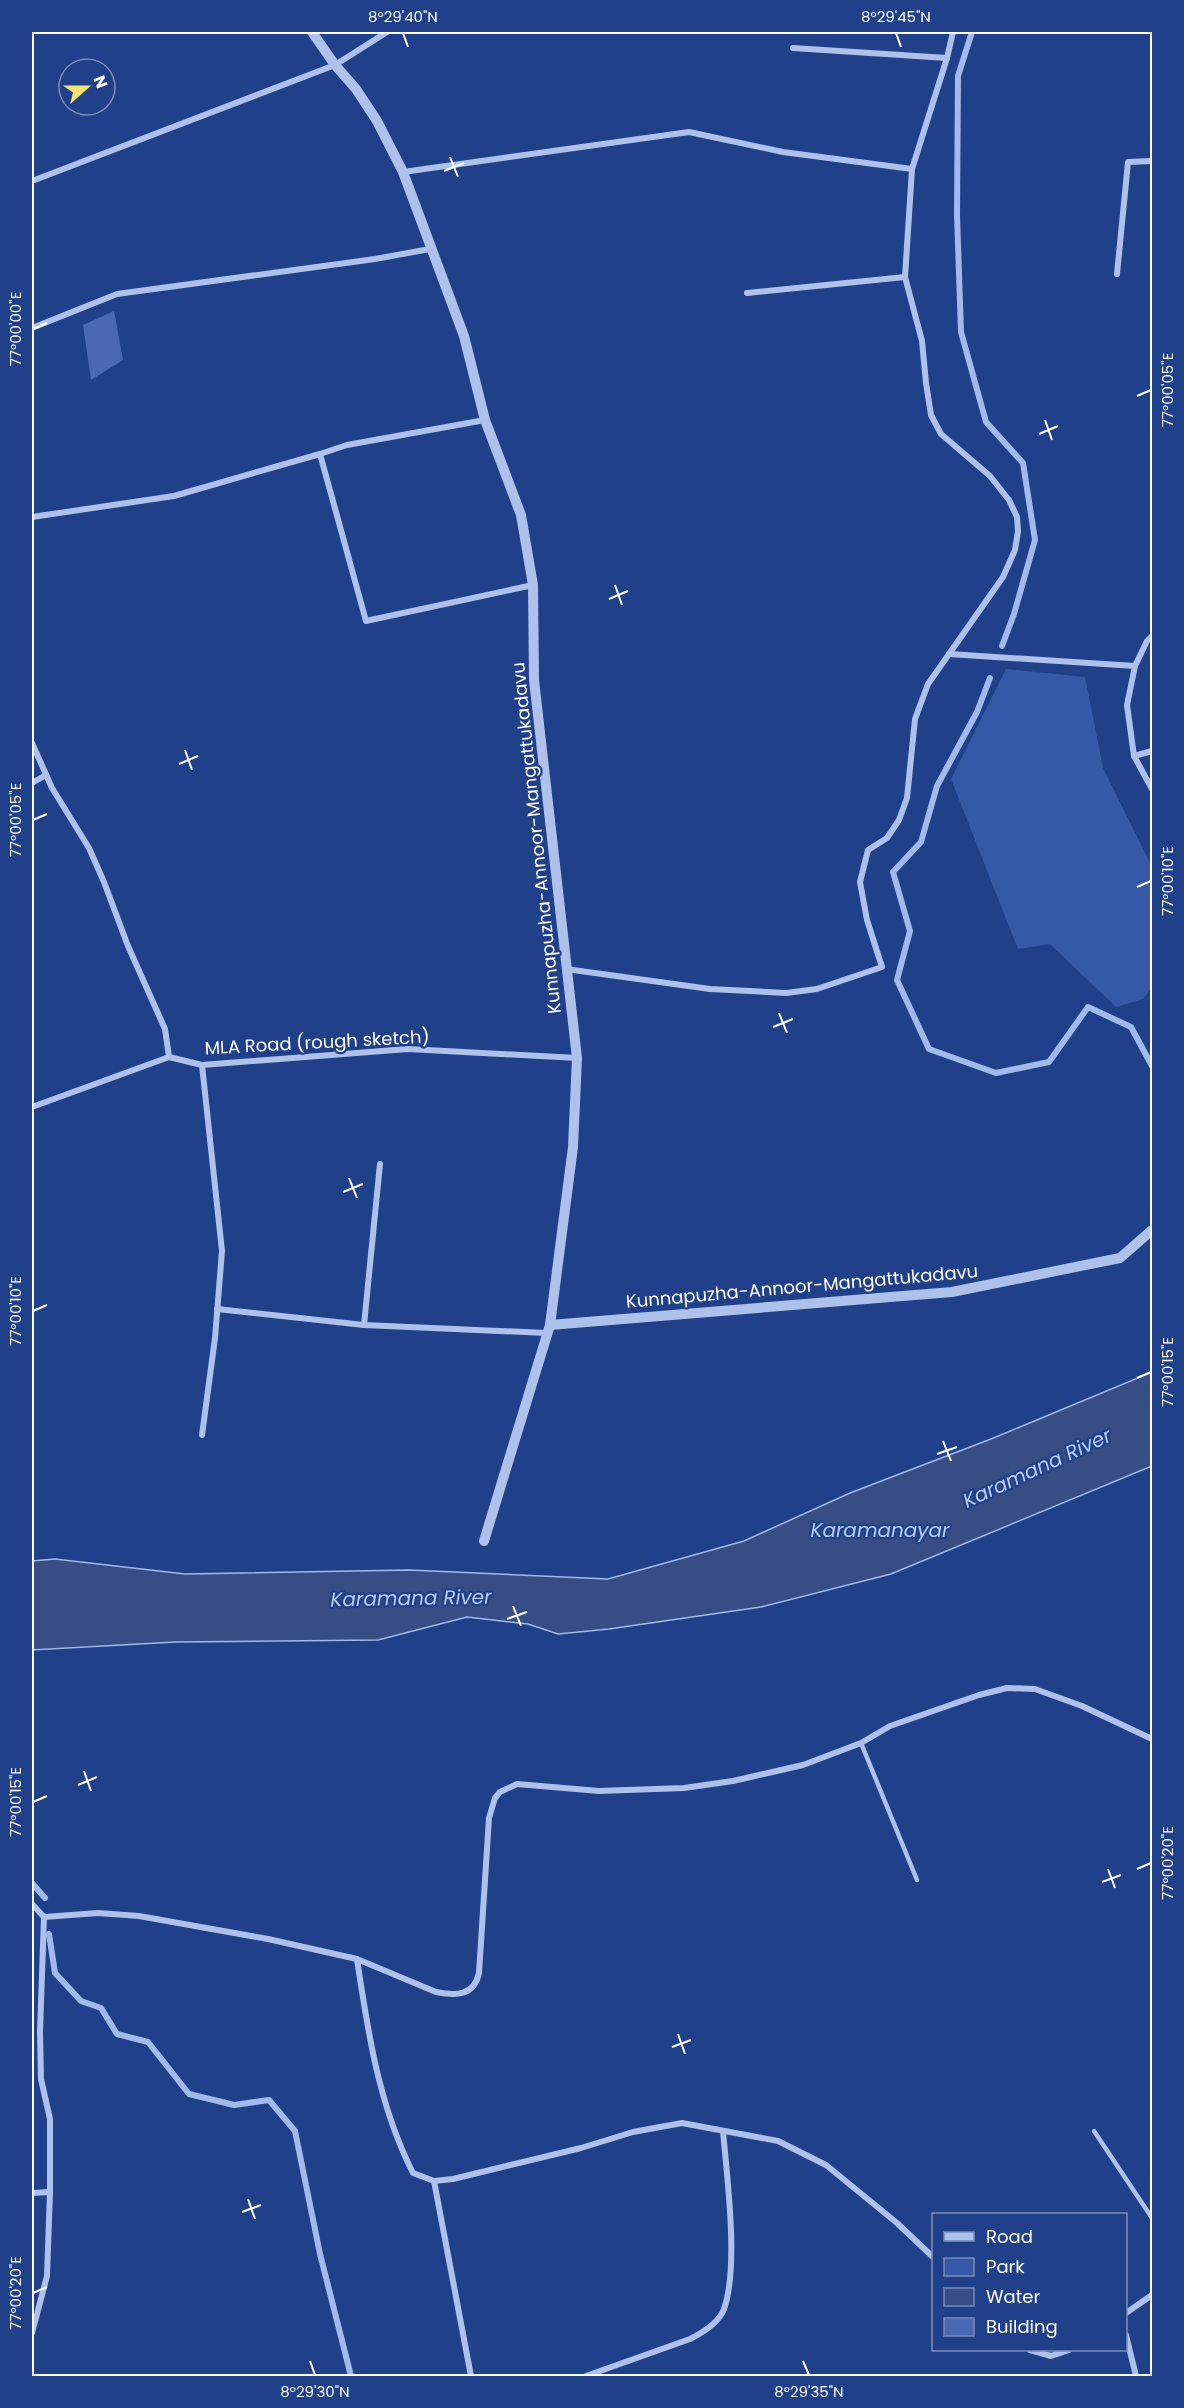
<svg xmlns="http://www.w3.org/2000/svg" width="1184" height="2408" font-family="Poppins,sans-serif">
<rect width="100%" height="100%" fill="#21408a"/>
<polygon fill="#3559a7" points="1006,669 1085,677 1103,768 1152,867 1152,987 1143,999 1116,1007 1050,944 1018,949 951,779"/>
<polygon fill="#374e84" stroke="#a1baec" stroke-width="1.5" points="1152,1372 1152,1466 891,1574 761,1607 609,1629 558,1634 528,1624 467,1617 378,1640 175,1642 32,1650 32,1561 55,1559 185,1574 409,1570 608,1579 744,1541 850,1493 991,1439"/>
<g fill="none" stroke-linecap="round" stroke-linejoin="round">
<g stroke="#a1baec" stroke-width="6">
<polyline points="972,32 958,76 957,215 961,332 986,422 1023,463 1035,540 1014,614 1002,646"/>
<polyline points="990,678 977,712 937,786 921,842 893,872 910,931 897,980 929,1049 996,1073 1049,1062 1088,1007 1131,1027 1152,1066"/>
<polyline points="32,1883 45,1898"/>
<polyline points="49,1934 55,1973 81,2001 101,2008 117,2034 148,2042 189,2094 234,2105 269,2100 295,2131 320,2254 351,2376"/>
</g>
</g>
<polygon fill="#4a69b2" points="114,311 123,360 91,380 83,325"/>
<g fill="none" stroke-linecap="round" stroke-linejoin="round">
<g stroke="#aec1ea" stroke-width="4.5">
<polyline points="861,1743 917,1880"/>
<polyline points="1094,2131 1152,2218"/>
</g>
<g stroke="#aec1ea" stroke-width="6">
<polyline points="793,48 947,58"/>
<polyline points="403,172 689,132 783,152 912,169"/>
<polyline points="32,181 335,65 387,32"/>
<polyline points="1117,274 1128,162 1152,161"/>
<polyline points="747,293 905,277"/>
<polyline points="32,328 117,294 375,259 430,249"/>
<polyline points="320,454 347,445 485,420"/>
<polyline points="32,517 174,496 320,454 366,621 533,585"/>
<polyline points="949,654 1135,666 1127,705 1134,756 1152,789"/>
<polyline points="1135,666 1147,641 1152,636"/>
<polyline points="32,743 52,788 89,848 104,882 128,946 165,1029 169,1057"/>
<polyline points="1134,756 1152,751"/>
<polyline points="32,783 46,775"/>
<polyline points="566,969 710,989 786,993 817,989 882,967 867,920 860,882 868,850 887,838 899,820 907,798 915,719 928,684 1003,577 1015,550 1018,531 1017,517 1009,500 990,476 941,434 931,415 926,383 922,341 905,277 912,169 947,58 953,32"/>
<polyline points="202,1065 222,1251 215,1338 202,1435"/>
<polyline points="32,1107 169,1057 202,1065 408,1049 577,1058"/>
<polyline points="380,1164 364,1325 547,1333"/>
<polyline points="217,1309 364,1325"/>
<path d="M32,1904L44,1917L98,1913L139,1916L268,1939L357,1959L436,1992C456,1996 474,1996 479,1973L489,1818L495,1798L500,1792L517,1784L599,1791L684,1788L733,1781L803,1765L861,1743L890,1726L979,1695L1007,1688L1035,1689L1082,1706L1152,1739"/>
<path d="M357,1959C368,2033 379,2106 413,2173L434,2181L453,2179L581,2148L633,2132L682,2123L778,2141L826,2165L897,2223L934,2258"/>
<polyline points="434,2181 471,2376"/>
<polyline points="32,2193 50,2192"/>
<polyline points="1126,2313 1152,2295"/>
<polyline points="32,2333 47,2276 50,2192 50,2119 41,2079 40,2032 44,1917"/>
<polyline points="1126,2335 1136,2376"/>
<polyline points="1030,2350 1051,2356 1069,2350"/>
<path d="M586,2376L690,2339C702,2333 719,2323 724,2309C739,2267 727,2177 723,2131"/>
</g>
<g stroke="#aec1ea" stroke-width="10">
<polyline points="312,32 335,65 356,89 377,121 403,172 464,336 485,420 521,515 533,585 534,680 577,1058 573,1147 550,1325 484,1541"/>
<polyline points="550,1325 952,1292 1120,1258 1152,1230"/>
</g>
</g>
<path fill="none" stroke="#fff" stroke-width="2" d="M403,33L408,47M896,33L901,47M450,157L458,177M444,171L464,163M33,329L47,323M1137,396L1151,390M1045,420L1052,440M1039,434L1058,426M615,585L622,605M609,599L628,591M185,750L192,770M179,764L198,756M33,820L47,814M1137,887L1151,881M779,1013L787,1033M773,1027L793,1019M349,1178L357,1198M343,1192L363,1184M33,1311L47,1305M1137,1378L1151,1372M943,1441L951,1461M937,1454L957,1447M513,1606L521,1626M507,1619L527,1612M84,1771L91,1791M78,1785L97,1777M33,1802L47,1796M1108,1869L1115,1888M1137,1869L1151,1863M1102,1882L1121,1875M678,2034L685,2054M672,2047L691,2040M248,2199L255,2219M242,2212L261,2205M33,2293L47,2287M310,2361L315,2375M803,2361L809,2375"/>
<g text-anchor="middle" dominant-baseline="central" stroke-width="4.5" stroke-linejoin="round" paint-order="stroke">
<g font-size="18" fill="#fff" stroke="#21408a">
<text transform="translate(536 838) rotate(-96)">Kunnapuzha-Annoor-Mangattukadavu</text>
<text transform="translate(317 1042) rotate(-3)">MLA Road (rough sketch)</text>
<text transform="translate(802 1286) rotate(-5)">Kunnapuzha-Annoor-Mangattukadavu</text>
</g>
<g font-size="20" font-style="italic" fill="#b9cbf2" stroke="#21408a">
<text transform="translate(1037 1468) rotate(-25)">Karamana River</text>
<text x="880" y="1530">Karamanayar</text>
<text transform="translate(411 1598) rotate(-1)">Karamana River</text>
</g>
</g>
<rect width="1184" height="2408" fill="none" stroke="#21408a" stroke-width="66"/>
<rect x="932" y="2213" width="195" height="138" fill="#21408a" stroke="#7a8cb9" stroke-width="1.5"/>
<rect x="944" y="2232" width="30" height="9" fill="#aec1ea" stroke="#7a8cb9" stroke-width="1.5"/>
<text x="986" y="2243" font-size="18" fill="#ffffff">Road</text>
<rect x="944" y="2258" width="30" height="18" fill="#3559a7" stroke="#7a8cb9" stroke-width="1.5"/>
<text x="986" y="2273" font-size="18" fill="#ffffff">Park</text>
<rect x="944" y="2288" width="30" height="18" fill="#374e84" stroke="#7a8cb9" stroke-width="1.5"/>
<text x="986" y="2303" font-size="18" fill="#ffffff">Water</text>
<rect x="944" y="2318" width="30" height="18" fill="#4a69b2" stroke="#7a8cb9" stroke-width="1.5"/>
<text x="986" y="2333" font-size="18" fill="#ffffff">Building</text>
<g transform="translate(87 87) rotate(69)"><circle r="28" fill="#21408a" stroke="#7a8cb9" stroke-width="1.5"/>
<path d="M0-4.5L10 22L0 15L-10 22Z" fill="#f7e36f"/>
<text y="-9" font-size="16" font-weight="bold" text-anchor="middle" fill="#ffffff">N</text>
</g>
<rect x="33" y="33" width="1118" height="2342" fill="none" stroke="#fff" stroke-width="2"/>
<g font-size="15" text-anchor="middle" fill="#fff">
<text x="403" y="22">8°29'40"N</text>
<text x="896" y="22">8°29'45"N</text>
<text transform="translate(16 329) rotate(-90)" y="5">77°00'00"E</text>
<text transform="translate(1168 390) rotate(-90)" y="5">77°00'05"E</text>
<text transform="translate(16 820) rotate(-90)" y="5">77°00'05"E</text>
<text transform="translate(1168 881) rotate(-90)" y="5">77°00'10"E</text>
<text transform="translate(16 1311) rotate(-90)" y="5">77°00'10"E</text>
<text transform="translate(1168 1372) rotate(-90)" y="5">77°00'15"E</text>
<text transform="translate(16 1802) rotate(-90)" y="5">77°00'15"E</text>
<text transform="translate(1168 1863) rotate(-90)" y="5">77°00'20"E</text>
<text transform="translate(16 2293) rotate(-90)" y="5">77°00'20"E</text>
<text x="315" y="2397">8°29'30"N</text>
<text x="809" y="2397">8°29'35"N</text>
</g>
</svg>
